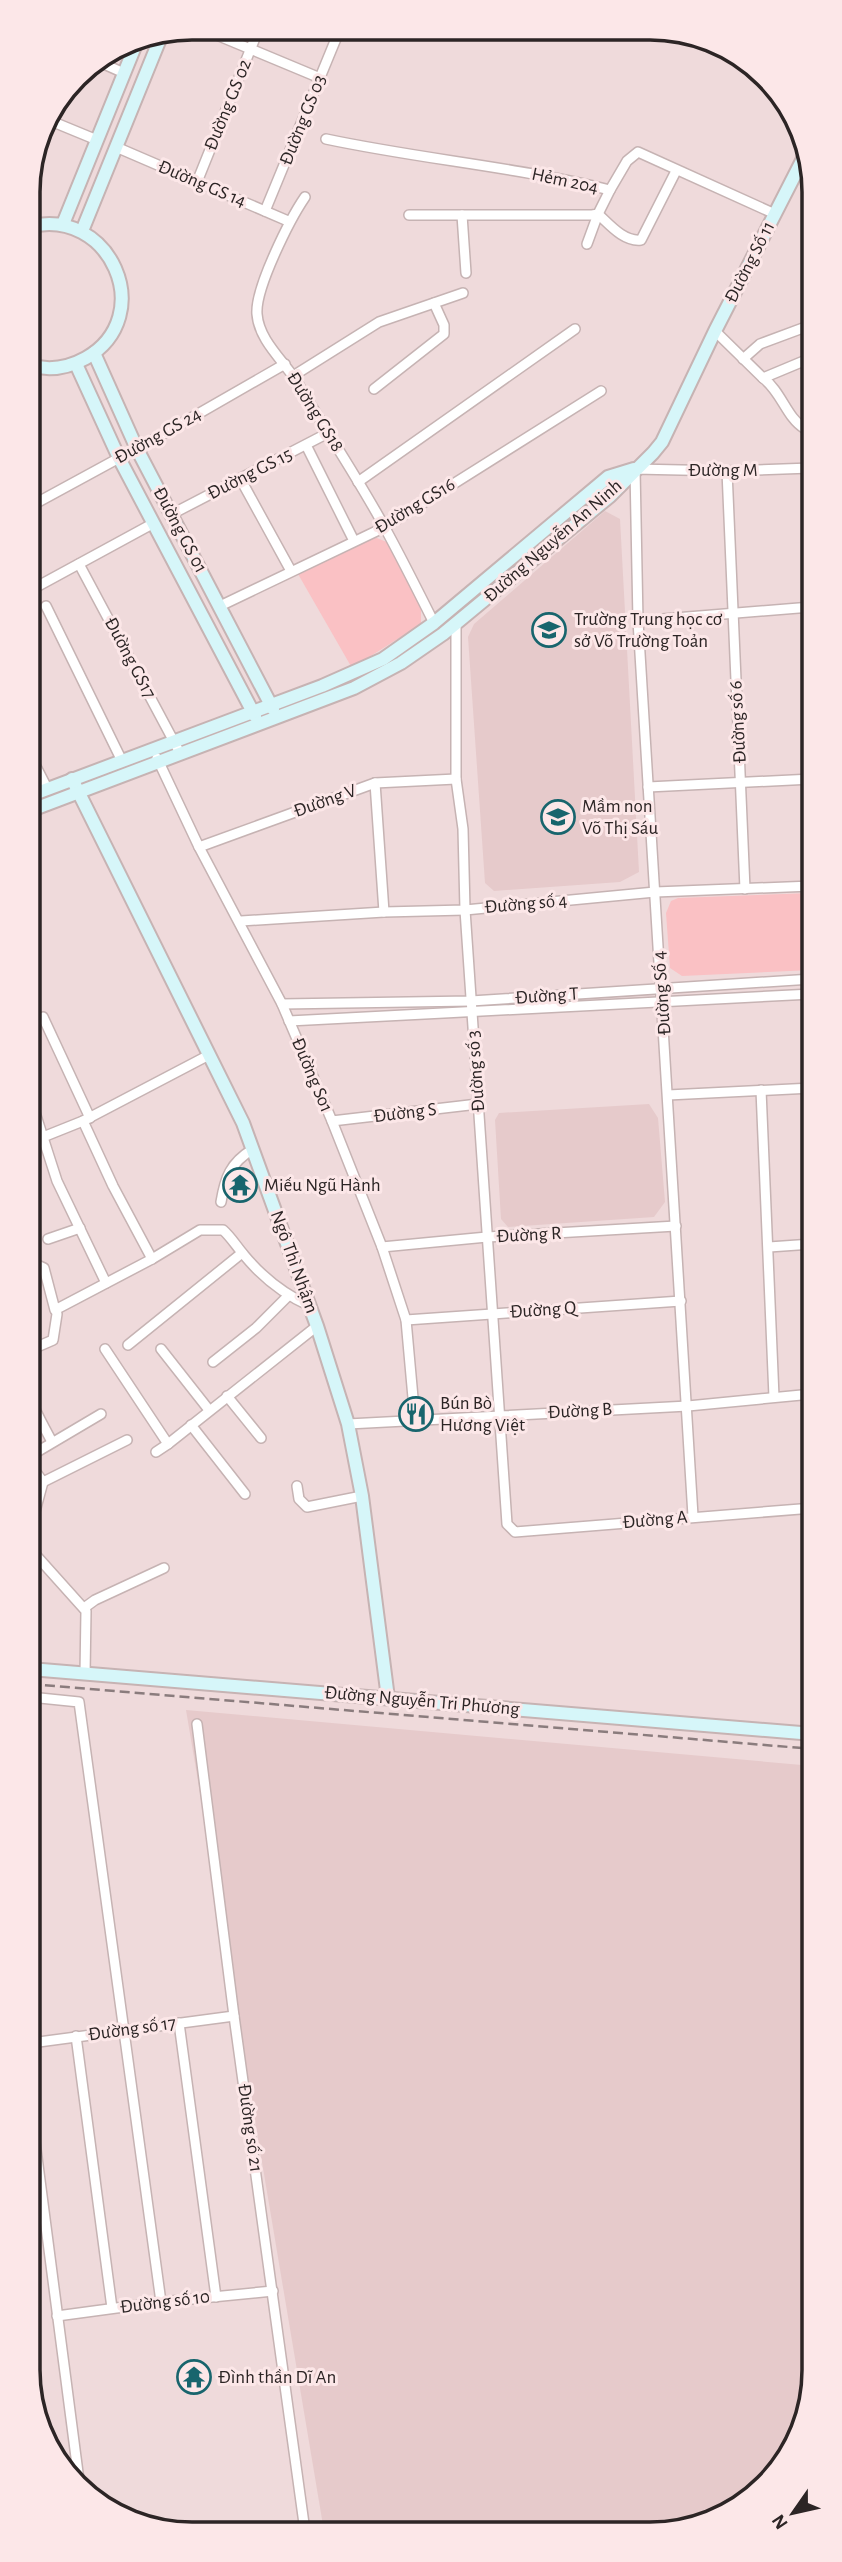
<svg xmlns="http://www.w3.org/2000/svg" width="842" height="2562" font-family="'Alegreya Sans',sans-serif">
<rect width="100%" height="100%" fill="#efdadb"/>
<g fill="#e6cacb">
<polygon points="605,511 620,519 639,872 620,882 494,891 485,883 468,637 474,624"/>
<polygon points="649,1104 658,1118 665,1202 654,1217 508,1227 501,1219 495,1120 499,1113"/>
<polygon points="186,1710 813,1766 814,2380 801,2433 773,2478 681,2531 324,2531"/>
</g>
<g fill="#fac1c4">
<polygon points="372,536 389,543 421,606 421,624 352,668 298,574"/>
<polygon points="812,893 812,970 682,976 670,968 666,913 671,901 678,898"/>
</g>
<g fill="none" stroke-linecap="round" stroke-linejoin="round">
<g stroke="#c6b3b3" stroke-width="12">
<g id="street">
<polyline points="200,28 320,78"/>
<polyline points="97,61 124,73"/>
<polyline points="46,119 97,140"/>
<path d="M326,139C420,159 517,167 610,190L627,161L638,152L775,214"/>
<polyline points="116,147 288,221"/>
<polyline points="197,182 259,28"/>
<path d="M305,197C290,219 255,288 257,314C259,341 284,361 297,382C326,431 358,478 385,528C402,559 418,591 434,623"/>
<polyline points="265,211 340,29"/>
<polyline points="409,215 592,215 598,214 610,190"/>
<polyline points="462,215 466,273"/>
<path d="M587,244L598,214C610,225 624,242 641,240L676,171"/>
<polyline points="715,331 763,378 811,358"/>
<polyline points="743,359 760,344 811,325"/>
<polyline points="293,376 379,322 463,293"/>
<path d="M763,378C781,391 787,418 804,428L811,426"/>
<polyline points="374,389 444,334 444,325 434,303"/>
<polyline points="306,445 354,541"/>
<polyline points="137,449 285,364"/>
<polyline points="807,468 811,512"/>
<polyline points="727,471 745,889"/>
<polyline points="241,480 291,571"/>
<polyline points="358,482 575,329"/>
<polyline points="29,507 119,458"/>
<polyline points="172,514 328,433"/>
<polyline points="79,564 180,753"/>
<polyline points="29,591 154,523"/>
<polyline points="46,606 122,761"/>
<polyline points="220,606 385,527 601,391"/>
<polyline points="638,621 811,607"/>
<polyline points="456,624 456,779 463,829 465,910 507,1524 515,1532 813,1508"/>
<polyline points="29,753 47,788"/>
<polyline points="157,758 199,847 282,1004 332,1121 382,1247 406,1320 415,1420"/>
<polyline points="375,783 384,912"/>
<polyline points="648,787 812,779"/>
<polyline points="199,847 375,783 456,779"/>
<polyline points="241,921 384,912 465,910 655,892 812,886"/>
<polyline points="282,1004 471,1001 812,979"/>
<polyline points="43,1017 90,1118"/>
<polyline points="289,1021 812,994"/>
<polyline points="761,1090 774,1397"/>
<polyline points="668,1095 812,1088"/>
<polyline points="30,1097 57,1181 106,1283"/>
<polyline points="83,1121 113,1186 152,1259"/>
<polyline points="332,1121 478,1104"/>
<polyline points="43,1137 83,1121 209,1055"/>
<path d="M221,1202C225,1178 230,1163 253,1149"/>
<polyline points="48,1239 80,1228"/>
<polyline points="382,1247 487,1237 676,1226"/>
<polyline points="769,1247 812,1244"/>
<path d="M30,1251L33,1263L44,1268L55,1310L152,1259L200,1230H223C231,1237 237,1247 244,1255C263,1278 283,1294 310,1306"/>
<polyline points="406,1320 681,1301"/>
<polyline points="128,1345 242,1253"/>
<polyline points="105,1349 168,1444 317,1326"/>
<polyline points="161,1349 209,1410"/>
<polyline points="30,1350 53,1340 57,1314"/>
<polyline points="213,1362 256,1328 288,1296"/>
<polyline points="227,1396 261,1438"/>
<path d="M30,1397C36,1414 44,1426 52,1442"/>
<polyline points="348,1424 688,1406 812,1394"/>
<polyline points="191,1425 245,1494"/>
<polyline points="156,1452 168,1444"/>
<polyline points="30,1456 101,1414"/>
<polyline points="30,1464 43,1482 30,1530"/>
<polyline points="43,1482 127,1440"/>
<polyline points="297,1486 299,1499 307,1507 362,1496"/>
<polyline points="693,1516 638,621 635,469 727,471 811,468"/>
<polyline points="30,1545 34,1553 86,1611 85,1674"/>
<polyline points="84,1608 95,1600 164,1568"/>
<polyline points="30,1697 79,1702 161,2302"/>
<polyline points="197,1724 234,2016 305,2531"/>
<polyline points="179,2023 216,2297"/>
<polyline points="76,2036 112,2308"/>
<polyline points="31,2043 234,2016"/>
<polyline points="31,2111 80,2488"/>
<polyline points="57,2316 161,2302 273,2291"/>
</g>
</g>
<g stroke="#c6b3b3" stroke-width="16">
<g id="secondary">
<polyline points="63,224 138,39"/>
<path d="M28,227C110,205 159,316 86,358C68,368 48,371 29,365"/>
<polyline points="82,231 162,34"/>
<polyline points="94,353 137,449 273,709"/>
<polyline points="76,364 119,458 255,716"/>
<polyline points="72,779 243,1123 317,1326 348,1424 362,1496 388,1698"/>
<polyline points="29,796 322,686 383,659 434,623 608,477 634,469"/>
<polyline points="29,811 354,688 401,663 443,634 610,496 653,453 662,442 715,331 806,153"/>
<polyline points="30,1669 813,1734"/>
</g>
</g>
<use href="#street" stroke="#fff" stroke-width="9"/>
<use href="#secondary" stroke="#d6f6f9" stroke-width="12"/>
<polyline stroke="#8a7c7d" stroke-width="2.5" stroke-dasharray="10 5" stroke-linecap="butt" points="30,1684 813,1749"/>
</g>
<defs>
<g id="school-ring" transform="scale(1.75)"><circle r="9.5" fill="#fce7e8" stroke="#18656d" stroke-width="1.5"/><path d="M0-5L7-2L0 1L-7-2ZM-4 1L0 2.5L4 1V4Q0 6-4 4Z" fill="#18656d"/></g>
<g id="temple-ring" transform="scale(1.75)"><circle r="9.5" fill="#fce7e8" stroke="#18656d" stroke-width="1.5"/><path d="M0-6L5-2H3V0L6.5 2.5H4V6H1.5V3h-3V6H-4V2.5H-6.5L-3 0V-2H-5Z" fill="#18656d"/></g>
<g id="restaurant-ring" transform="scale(1.75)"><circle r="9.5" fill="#fce7e8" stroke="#18656d" stroke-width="1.5"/><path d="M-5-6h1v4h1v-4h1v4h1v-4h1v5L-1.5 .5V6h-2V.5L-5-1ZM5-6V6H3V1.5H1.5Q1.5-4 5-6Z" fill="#18656d"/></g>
</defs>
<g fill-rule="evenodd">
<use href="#school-ring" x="549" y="630"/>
<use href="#school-ring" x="558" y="817"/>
<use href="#temple-ring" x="240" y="1185"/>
<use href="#restaurant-ring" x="416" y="1414"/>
<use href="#temple-ring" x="194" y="2377"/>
</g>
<g text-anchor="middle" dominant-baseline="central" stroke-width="6" stroke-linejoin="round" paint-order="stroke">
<g font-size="19" fill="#2c2525" stroke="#fce7e8">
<text transform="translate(228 105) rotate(-68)">Đường GS 02</text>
<text transform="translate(303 120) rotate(-68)">Đường GS 03</text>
<text transform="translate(565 181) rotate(12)">Hẻm 204</text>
<text transform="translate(202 184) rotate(23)">Đường GS 14</text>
<text transform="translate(750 262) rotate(-63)">Đường Số 11</text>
<text transform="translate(315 412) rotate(58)">Đường GS18</text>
<text transform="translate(158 436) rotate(-29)">Đường GS 24</text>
<text x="723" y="470">Đường M</text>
<text transform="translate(250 474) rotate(-27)">Đường GS 15</text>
<text transform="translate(415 506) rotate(-31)">Đường GS16</text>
<text transform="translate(180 530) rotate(62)">Đường GS 01</text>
<text transform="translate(553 541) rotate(-41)">Đường Nguyễn An Ninh</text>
<text transform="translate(130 658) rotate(62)">Đường GS17</text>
<text transform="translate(738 722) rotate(-93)">Đường số 6</text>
<text transform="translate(325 801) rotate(-20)">Đường V</text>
<text transform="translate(526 904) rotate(-5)">Đường số 4</text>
<text transform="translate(662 993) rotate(-94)">Đường Số 4</text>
<text transform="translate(547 996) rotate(-4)">Đường T</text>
<text transform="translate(476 1071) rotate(-94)">Đường số 3</text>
<text transform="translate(312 1075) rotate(67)">Đường So1</text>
<text transform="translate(405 1113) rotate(-7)">Đường S</text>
<text transform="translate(529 1235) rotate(-3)">Đường R</text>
<text transform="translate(294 1262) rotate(70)">Ngô Thì Nhậm</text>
<text transform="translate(543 1310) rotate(-4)">Đường Q</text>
<text transform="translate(580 1411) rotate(-3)">Đường B</text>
<text transform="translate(655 1520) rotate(-5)">Đường A</text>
<text transform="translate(422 1701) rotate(5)">Đường Nguyễn Tri Phương</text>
<text transform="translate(132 2029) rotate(-8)">Đường số 17</text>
<text transform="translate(250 2128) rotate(82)">Đường số 21</text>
<text transform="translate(165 2302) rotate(-7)">Đường số 10</text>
</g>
<g font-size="19" fill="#2c2525" stroke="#fce7e8" text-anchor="start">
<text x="574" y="619">Trường Trung học cơ<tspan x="574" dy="22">sở Võ Trường Toản</tspan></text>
<text x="582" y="806">Mầm non<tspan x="582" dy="22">Võ Thị Sáu</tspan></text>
<text x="264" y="1185">Miếu Ngũ Hành</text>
<text x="440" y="1403">Bún Bò<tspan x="440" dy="22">Hương Việt</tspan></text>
<text x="218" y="2377">Đình thần Dĩ An</text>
</g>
</g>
<path d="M0 0H842V2562H0ZM192 40H650A152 152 0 0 1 802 192V2370A152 152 0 0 1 650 2522H192A152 152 0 0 1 40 2370V192A152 152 0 0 1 192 40Z" fill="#fce7e8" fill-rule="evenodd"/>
<path fill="none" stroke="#2c2525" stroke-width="3.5" d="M192 40H650A152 152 0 0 1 802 192V2370A152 152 0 0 1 650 2522H192A152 152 0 0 1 40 2370V192A152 152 0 0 1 192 40Z"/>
<g transform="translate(793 2513) rotate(236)" stroke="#fce7e8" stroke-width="5" paint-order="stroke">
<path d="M0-5L12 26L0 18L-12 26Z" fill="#2c2525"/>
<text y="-10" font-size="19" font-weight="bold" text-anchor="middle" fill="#2c2525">N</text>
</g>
</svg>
